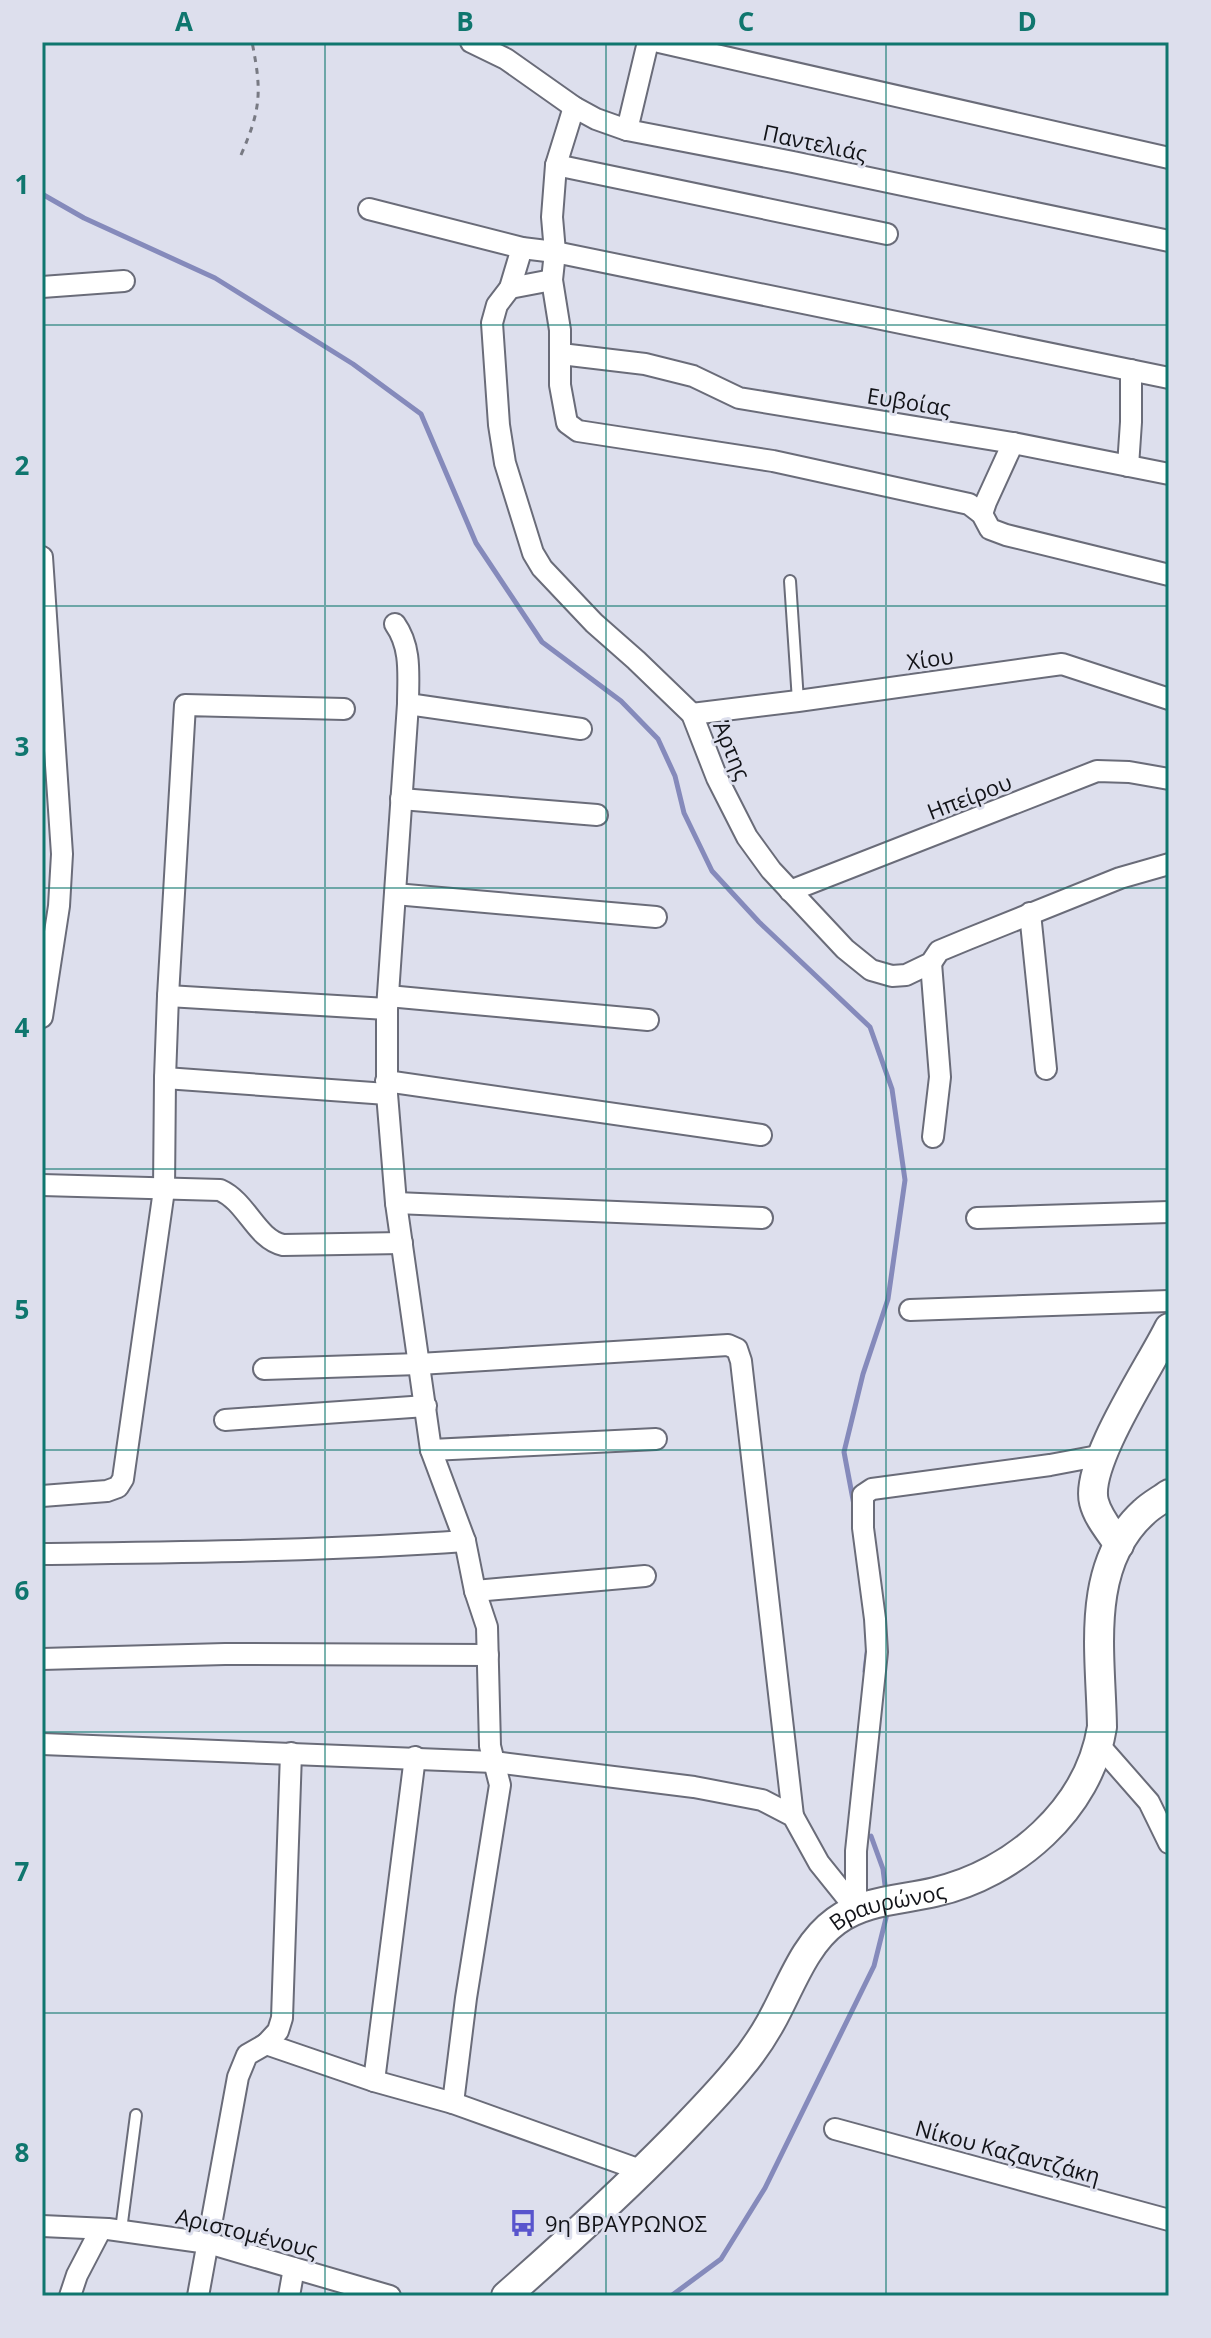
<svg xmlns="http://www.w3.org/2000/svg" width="1211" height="2338" font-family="'Open Sans',sans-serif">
<rect width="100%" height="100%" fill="#dddfed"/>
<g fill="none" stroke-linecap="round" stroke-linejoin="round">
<g stroke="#858abb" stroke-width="5">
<polyline points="42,194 84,218 215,278 353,364 421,414 476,543 542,642 621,701 658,739 675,776 684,813 712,871 759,922 870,1027 892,1089 905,1180 888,1299 863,1374 844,1452 854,1505"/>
<polyline points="865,1671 868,1645"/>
<polyline points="871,1836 883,1869 886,1893"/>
<polyline points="671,2296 721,2259 765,2188 874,1966 888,1910"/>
</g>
<g stroke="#6a6c79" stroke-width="14">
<g id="lane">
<polyline points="790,581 798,701"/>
<polyline points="121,2230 136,2115"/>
</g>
</g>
<g stroke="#6a6c79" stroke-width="24">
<g id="street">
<polyline points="471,42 506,59 574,107 596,119 627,130 793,162 1169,241"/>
<polyline points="659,42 1169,158"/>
<polyline points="574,107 556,165 552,217 555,252 552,280 560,330 560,385 567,423 578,431 773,461 969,504 982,514 990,529 1006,535 1169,575"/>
<polyline points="627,130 648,42"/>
<polyline points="556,165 887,234"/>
<polyline points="369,209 522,248 555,252 1169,378"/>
<polyline points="522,248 510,288 497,305 492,323 499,425 505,463 533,553 542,568 594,623 636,660 692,714 717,778 747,837 771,870 845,949 871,970 892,976 906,975 931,963 939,951 968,939 1120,878 1169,864"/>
<polyline points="42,287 124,281"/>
<polyline points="510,288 552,280"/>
<polyline points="561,354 645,364 693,376 739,398 1013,443 1169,474"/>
<polyline points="1128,466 1131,422 1131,370"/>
<polyline points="982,514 986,502 1013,443"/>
<polyline points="42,557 62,854 59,906 42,1017"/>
<path d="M395,624C412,648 408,676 408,704L387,1009V1094L396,1203L431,1450L465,1541L475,1591L487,1627L490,1746L500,1785L466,1998L453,2103"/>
<polyline points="408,704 581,729"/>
<polyline points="692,714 798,701 1062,664 1169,699"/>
<polyline points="401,799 597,815"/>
<polyline points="790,891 1097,771 1129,772 1169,779"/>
<polyline points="395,894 656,917"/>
<polyline points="1030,913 1046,1069"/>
<polyline points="931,963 940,1077 933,1137"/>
<polyline points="168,996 387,1009"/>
<polyline points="388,996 648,1020"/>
<polyline points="165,1078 387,1094"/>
<polyline points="386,1081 761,1135"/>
<path d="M42,1185L220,1190C247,1202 256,1239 283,1245L402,1243"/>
<polyline points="396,1203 762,1218"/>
<polyline points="977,1218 1169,1212"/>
<polyline points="910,1310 1169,1301"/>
<polyline points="264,1369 419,1364 728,1345 737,1349 741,1361 793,1816"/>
<polyline points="225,1420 426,1406"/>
<polyline points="431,1450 656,1439"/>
<polyline points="42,1496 107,1491 118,1487 123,1479 164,1190 165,1078 168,996 185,705 344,709"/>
<path d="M42,1554C183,1552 324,1551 465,1541"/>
<polyline points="475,1591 645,1576"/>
<polyline points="42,1659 225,1654 488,1655"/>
<polyline points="42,1744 494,1762 694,1787 762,1800 793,1816 819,1863 856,1909"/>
<polyline points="1099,1745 1149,1802 1169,1843"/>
<polyline points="856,1909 856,1851 877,1652 875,1619 863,1528 863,1495 872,1489 1050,1465 1103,1455"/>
<polyline points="266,2044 278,2031 282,2018 291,1753"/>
<polyline points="374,2081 415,1757"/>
<polyline points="835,2129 1169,2220"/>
<polyline points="42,2226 108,2229 208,2243 390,2296"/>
<polyline points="70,2296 77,2275 101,2229"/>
<polyline points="198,2296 238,2077 247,2055 266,2044 374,2081 453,2103 643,2171"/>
<polyline points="289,2296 294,2268"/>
</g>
</g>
<g stroke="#6a6c79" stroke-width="32">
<g id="secondary">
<path d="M1119,1545C1110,1531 1098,1518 1094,1502C1084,1464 1151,1365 1169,1328"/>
<path id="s1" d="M506,2296C564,2245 621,2193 675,2138C697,2115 720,2092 740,2067C752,2053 762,2038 771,2022C790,1988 804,1944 836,1921C864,1900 902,1900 935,1892C1014,1874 1089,1809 1102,1727C1101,1655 1084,1566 1144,1512C1151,1505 1161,1500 1169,1494"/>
</g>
</g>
<path stroke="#787a83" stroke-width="3" stroke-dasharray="6 6" stroke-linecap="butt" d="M241,155C261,109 262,92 252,42"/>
<use href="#lane" stroke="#fff" stroke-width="10"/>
<use href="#street" stroke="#fff" stroke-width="20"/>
<use href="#secondary" stroke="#fff" stroke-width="28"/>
</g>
<path fill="none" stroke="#0f766e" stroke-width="2" stroke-opacity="0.55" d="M325,42V2296M606,42V2296M886,42V2296M42,325H1169M42,606H1169M42,888H1169M42,1169H1169M42,1450H1169M42,1732H1169M42,2013H1169"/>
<defs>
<g id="bus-bare" transform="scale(2.16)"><path d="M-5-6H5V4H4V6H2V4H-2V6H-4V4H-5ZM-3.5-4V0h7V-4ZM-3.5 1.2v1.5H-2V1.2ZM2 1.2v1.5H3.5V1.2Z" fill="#5955cd" stroke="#dddfed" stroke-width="2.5" paint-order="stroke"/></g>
</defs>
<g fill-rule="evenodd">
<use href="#bus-bare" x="523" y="2223"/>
</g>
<g text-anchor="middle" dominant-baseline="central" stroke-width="6" stroke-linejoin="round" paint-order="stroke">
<g font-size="22" fill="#121318" stroke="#dddfed">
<text transform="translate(815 142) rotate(12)">Παντελιάς</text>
<text transform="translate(909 401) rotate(9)">Ευβοίας</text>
<text transform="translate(930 658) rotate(-8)">Χίου</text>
<text transform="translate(733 750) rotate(67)">Άρτης</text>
<text transform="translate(969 796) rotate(-21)">Ηπείρου</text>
<text stroke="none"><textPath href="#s1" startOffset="558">Βραυρώνος</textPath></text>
<text transform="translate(1008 2151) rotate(15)">Νίκου Καζαντζάκη</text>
<text transform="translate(247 2232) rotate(14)">Αριστομένους</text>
</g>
<g font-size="22" fill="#121318" stroke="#dddfed" text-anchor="start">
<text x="545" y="2223">9η ΒΡΑΥΡΩΝΟΣ</text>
</g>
</g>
<rect width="1211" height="2338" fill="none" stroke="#dddfed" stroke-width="88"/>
<rect x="44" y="44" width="1123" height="2250" fill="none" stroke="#0f766e" stroke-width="3"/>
<g font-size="26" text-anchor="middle" font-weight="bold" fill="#0f766e">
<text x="184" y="31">A</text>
<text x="465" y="31">B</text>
<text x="746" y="31">C</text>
<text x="1027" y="31">D</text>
<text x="22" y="194">1</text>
<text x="22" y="475">2</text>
<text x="22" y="756">3</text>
<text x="22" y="1037">4</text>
<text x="22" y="1319">5</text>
<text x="22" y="1600">6</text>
<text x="22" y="1881">7</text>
<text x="22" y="2162">8</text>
</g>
</svg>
